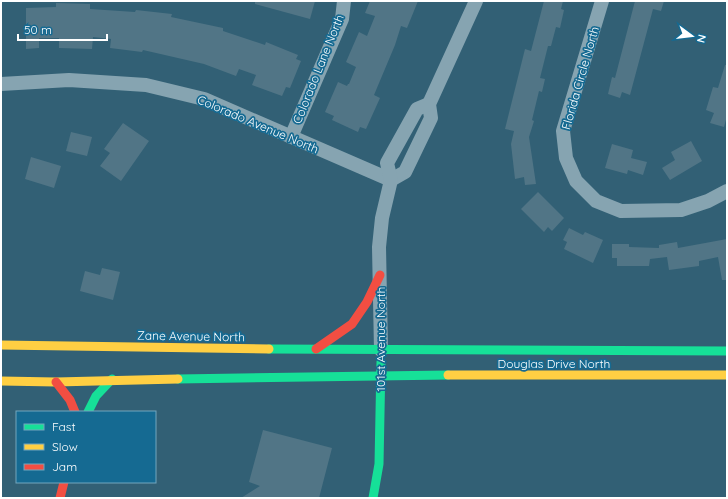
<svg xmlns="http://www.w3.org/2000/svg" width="728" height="499" font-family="Quicksand,sans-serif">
<rect width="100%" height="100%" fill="#326075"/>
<g fill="#517586">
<polygon points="255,1 315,1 310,19 255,4"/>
<polygon points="370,1 418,1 407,28 401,26 395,45 374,95 380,98 366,129 360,127 358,132 332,120 334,116 325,112 338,82 347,86 348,84 349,84 356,67 346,62 359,32 367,36 375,16 365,13"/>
<polygon points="544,1 563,1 561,9 564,10 560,28 556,27 551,46 548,46 540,78 545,79 542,92 539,91 532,120 534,121 529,137 536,184 525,185 524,177 515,179 511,144 514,131 505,129 525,49 531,51"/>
<polygon points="635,1 664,1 661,11 653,9 630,95 622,92 620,98 608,94 612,77 615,78"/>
<polygon points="56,3 90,4 90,9 135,12 136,10 172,14 171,17 223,28 223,31 265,45 266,42 298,55 296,59 301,61 290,88 286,87 282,96 252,85 256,75 239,69 236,76 204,64 143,50 142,52 110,48 111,39 93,37 92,49 59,48 59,38 39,38 39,48 26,49 26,8 56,7"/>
<polygon points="725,65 727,65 727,116 724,127 710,123 714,113 706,110 713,87 718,88"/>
<polygon points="123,123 149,141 121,181 100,166 110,153 104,149"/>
<polygon points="71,132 92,137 87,156 66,151"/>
<polygon points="691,141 702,161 670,180 662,168 675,160 671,152"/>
<polygon points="612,144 633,150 631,158 647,162 643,175 628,170 627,174 605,168"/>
<polygon points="31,157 61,166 54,188 25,179"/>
<polygon points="538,192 564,218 552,231 548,227 544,232 521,209"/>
<polygon points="569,228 583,235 585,232 603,240 593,263 564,249 567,242 563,240"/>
<polygon points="727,239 727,280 722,280 718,257 699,261 699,266 669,270 667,257 650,259 649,266 617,266 617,258 612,258 612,244 629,244 629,247 659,248 659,245 677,242 678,248"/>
<polygon points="102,268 120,272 113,300 80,291 85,271 100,275"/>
<polygon points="263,430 332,448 319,498 241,498 260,486 249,482"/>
</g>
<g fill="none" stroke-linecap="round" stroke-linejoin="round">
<g stroke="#86a4b1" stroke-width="14">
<polyline points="602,1 563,131 566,158 576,181 596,201 621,211 681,210 708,201 727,191"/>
<polyline points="1,84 69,80 146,85 204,99 391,180"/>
<polyline points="291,137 342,19 344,1"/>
<polyline points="391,180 405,172 431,118 429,104 476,1"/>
<polyline points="381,350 379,247 382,218 391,180 387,163 417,109 429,104"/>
</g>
<g stroke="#16e098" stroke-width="9">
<polyline points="269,349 727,351"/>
<polyline points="178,379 448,375"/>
<polyline points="88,412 96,396 112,379"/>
<polyline points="373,498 379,464 381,362"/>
</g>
<g stroke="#ffcf43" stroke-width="9">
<polyline points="1,345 269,349"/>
<polyline points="448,375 727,375"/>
<polyline points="1,381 56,382 178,379"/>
</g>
<g stroke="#f24e42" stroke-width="9">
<polyline points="316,349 352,324 367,302 380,275"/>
<polyline points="56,382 70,400 75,412"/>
<polyline points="60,498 64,482"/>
</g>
</g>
<g text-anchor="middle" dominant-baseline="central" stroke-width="3.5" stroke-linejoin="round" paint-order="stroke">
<g font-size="12" fill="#fff" stroke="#156a92">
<text transform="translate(318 69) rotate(-68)">Colorado Lane North</text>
<text transform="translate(580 78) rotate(-74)">Florida Circle North</text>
<text transform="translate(258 124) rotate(23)">Colorado Avenue North</text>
<text transform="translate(191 336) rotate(1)">Zane Avenue North</text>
<text transform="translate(380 339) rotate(-90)">101st Avenue North</text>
<text x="554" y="363">Douglas Drive North</text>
</g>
</g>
<rect width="728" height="499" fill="none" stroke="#ffffff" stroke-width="4"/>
<rect x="16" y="411" width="140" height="72" fill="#156a92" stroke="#73a6be"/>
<rect x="24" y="424" width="20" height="6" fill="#16e098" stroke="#73a6be"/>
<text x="52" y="431" font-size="12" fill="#ffffff">Fast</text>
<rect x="24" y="444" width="20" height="6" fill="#ffcf43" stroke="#73a6be"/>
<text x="52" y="451" font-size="12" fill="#ffffff">Slow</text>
<rect x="24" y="464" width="20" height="6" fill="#f24e42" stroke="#73a6be"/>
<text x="52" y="471" font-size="12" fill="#ffffff">Jam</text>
<g transform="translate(692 36) rotate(105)" stroke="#156a92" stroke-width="3" paint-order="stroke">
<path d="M0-3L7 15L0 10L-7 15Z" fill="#ffffff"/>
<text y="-6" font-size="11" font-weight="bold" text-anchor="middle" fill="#ffffff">N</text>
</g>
<path d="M18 34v6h89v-6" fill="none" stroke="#ffffff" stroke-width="2"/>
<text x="24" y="34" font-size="12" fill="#ffffff" stroke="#156a92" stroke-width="3" paint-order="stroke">50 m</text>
</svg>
